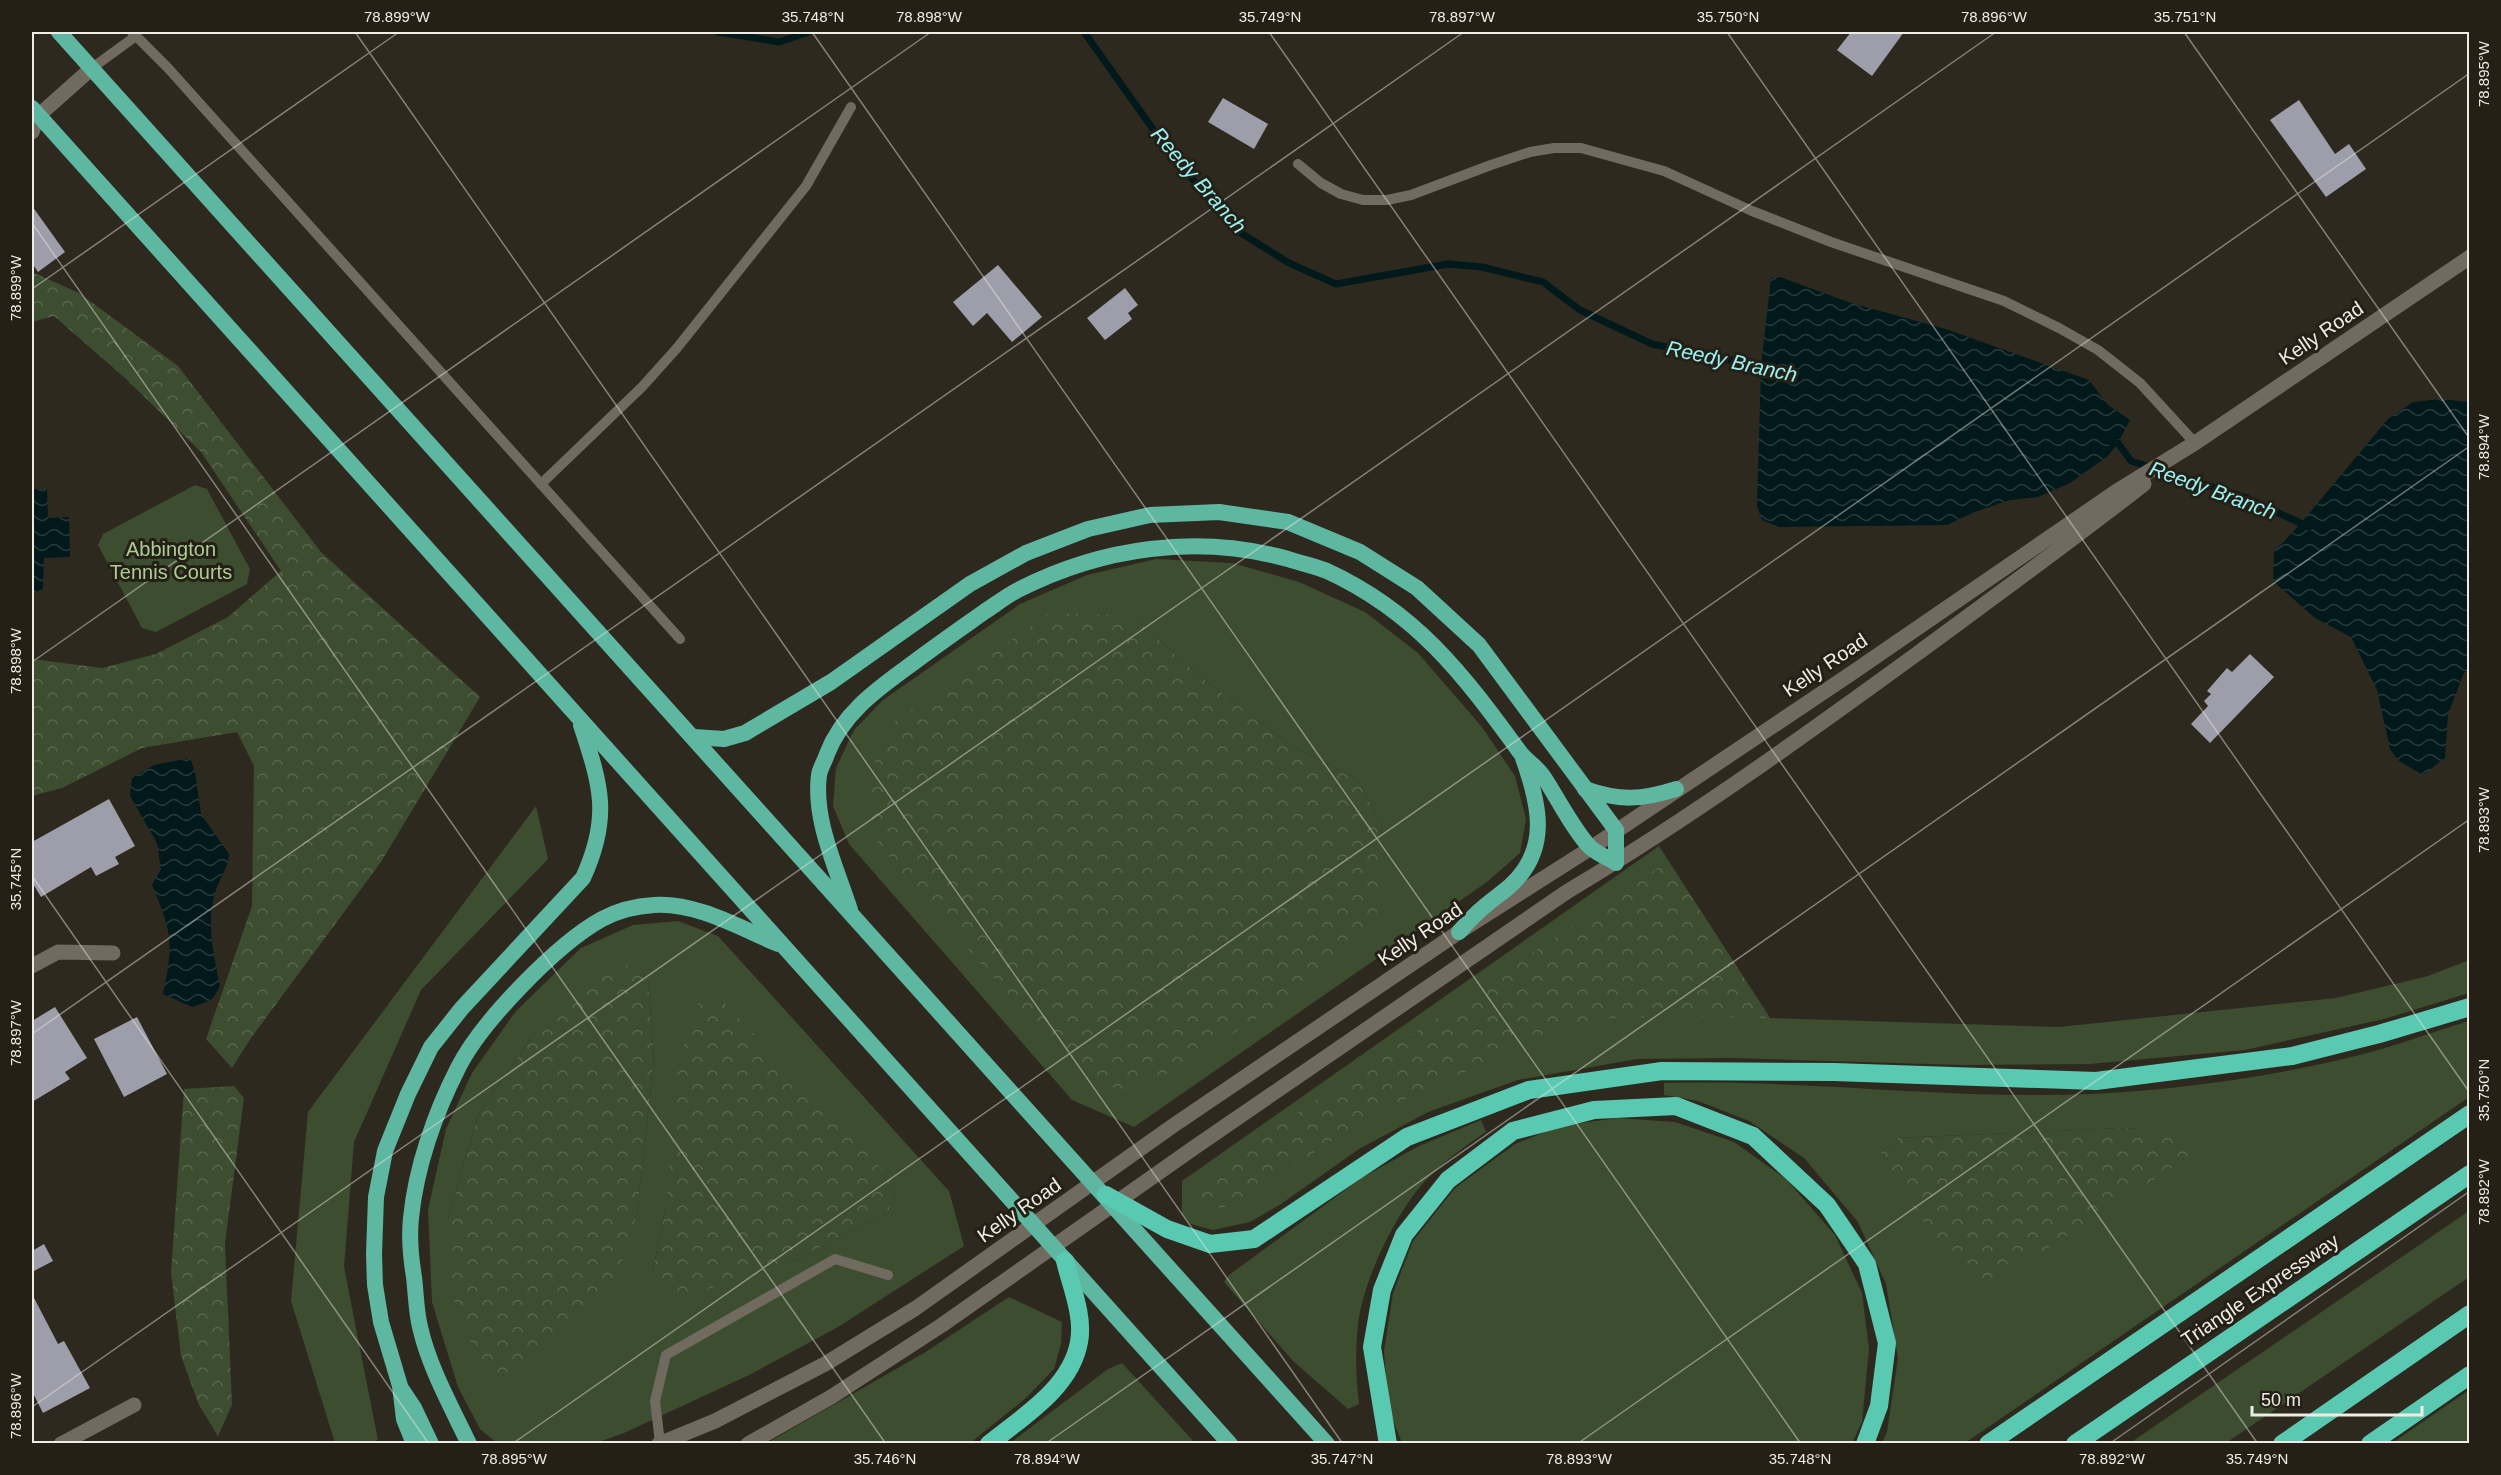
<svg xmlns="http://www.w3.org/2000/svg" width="2501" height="1475" font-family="Arial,sans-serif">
<defs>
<pattern id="forest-crowns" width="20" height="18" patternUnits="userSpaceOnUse" patternTransform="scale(1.5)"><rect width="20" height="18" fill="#3c4d30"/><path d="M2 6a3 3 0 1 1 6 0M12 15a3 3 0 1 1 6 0" fill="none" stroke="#58674e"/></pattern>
<pattern id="water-waves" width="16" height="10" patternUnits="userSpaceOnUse" patternTransform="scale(1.5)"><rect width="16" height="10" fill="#01191a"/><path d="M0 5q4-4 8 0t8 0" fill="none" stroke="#263b3b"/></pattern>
</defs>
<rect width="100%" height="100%" fill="#2e291f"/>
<g fill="#3c4d30" fill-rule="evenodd">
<polygon points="195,485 207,489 250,569 247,584 156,632 142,628 98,545 103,534"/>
<path d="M1156,559L1232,563L1299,582L1365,612L1418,653L1482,727L1515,776L1526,819L1520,853L1487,882L1134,1127L1072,1100L849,844L833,806L836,768L854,730L883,700L1020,604L1087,575ZM1132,616L1202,678L1291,745L1358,780L1382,826L1378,871Z"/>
<polygon points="536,806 548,859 421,990 354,1142 344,1267 378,1440 367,1443 335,1443 291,1301 308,1112"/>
<polygon points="1659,846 1770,1018 2059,1027 2336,998 2428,976 2469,960 2469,993 2384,1019 2245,1050 2089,1064 1961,1065 1731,1058 1637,1059 1518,1080 1428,1112 1359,1149 1281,1204 1250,1222 1213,1230 1190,1224 1182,1213 1182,1181"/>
<path d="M678,921L718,936L949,1191L964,1246L838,1327L749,1375L624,1433L596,1443L498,1444L480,1429L458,1387L432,1302L428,1210L446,1129L472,1073L516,1011L581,948L633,925ZM648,982L654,1057L637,1214L448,1219L478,1115L537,1029ZM897,1185L888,1213L788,1264L652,1274L666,1207Z"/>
<path d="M2469,1021V1097L1965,1443H1882L1887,1432L1898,1358L1886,1284L1858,1222L1804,1158L1749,1121L1698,1101L1664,1095V1083C1807,1079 1949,1100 2091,1094C2182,1090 2292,1074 2378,1050C2409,1041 2439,1030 2469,1021ZM2123,1128L2173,1132L1878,1155L1898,1138Z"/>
<polygon points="1617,1118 1675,1122 1734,1142 1786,1179 1835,1235 1862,1293 1869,1349 1862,1422 1852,1443 1402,1443 1388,1407 1384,1351 1393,1293 1413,1241 1455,1188 1515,1144 1560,1126"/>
<path d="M1481,1120L1486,1132C1465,1146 1446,1160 1428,1178C1398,1208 1362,1282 1358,1325C1355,1351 1356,1378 1359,1404L1348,1409L1293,1361L1224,1282L1229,1275L1363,1177L1419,1146Z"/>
<polygon points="2469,1211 2469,1277 2226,1443 2130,1443"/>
<polygon points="1009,1297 1062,1322 1061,1344 1054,1369 1026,1398 970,1443 767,1443 924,1353"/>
<polygon points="1122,1363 1195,1443 1010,1443 1108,1369"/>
<polygon points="2469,1390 2469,1443 2392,1443"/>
</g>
<g fill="url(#forest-crowns)">
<polygon points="32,272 79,293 178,366 321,552 480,697 381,862 251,1038 232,1068 206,1039 252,906 254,766 237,732 142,748 62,788 32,796 32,659 102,668 156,654 228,617 281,571 201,452 125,378 54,316 32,322"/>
<polygon points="1050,613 1132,616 1202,678 1291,745 1358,780 1382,826 1376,924 1308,985 1175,1071 1124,1089 1087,1083 904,877 870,831 871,772 889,725"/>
<polygon points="1668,861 1770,1018 1674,1016 1600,1019 1529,1038 1480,1065 1396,1103 1330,1142 1238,1205 1211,1209 1194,1195 1198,1180"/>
<polygon points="627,965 648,982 654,1057 637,1214 614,1287 544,1351 502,1378 484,1376 450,1291 448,1219 478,1115 537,1029 591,978"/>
<polygon points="717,995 897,1185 888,1213 788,1264 670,1301 652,1274 666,1207 679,1063 695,1005"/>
<polygon points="234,1086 244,1098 225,1243 232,1405 218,1436 199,1405 181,1356 171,1272 184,1089"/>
<polygon points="2123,1128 2173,1131 2191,1156 2019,1267 1986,1283 1958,1272 1878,1155 1898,1138"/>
</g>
<g fill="url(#water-waves)">
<polygon points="1780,277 1851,303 1946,329 2089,380 2108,405 2130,420 2118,443 2108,456 2070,483 2038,497 2010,500 1972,513 1947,525 1779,527 1762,520 1757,506 1761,366 1771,278"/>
<polygon points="2441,399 2469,402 2470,669 2464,673 2448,714 2445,758 2423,775 2399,761 2390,749 2377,690 2351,637 2315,618 2273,581 2274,552 2301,523 2388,419 2413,402"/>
<polygon points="32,489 47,489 48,518 69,517 70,557 44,558 43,589 32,593"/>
<path d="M190,758L195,772L201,814L229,854C228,869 219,879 215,893C206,924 214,956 220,986L212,1000L192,1007L163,994C174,943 172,932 152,885L161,869L157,843L130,796L132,778L154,765Z"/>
</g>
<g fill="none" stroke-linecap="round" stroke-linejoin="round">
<g stroke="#01191a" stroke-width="7">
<polyline points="718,32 779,42 809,32"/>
<polyline points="1084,32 1175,160 1241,233 1289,263 1336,284 1448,264 1482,267 1543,282 1580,310 1652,344 1769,368"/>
<polyline points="2111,442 2118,443 2131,461 2244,497 2309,527"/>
</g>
</g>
<g fill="#9e9eab">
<polygon points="1851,32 1904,32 1872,76 1837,50"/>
<polygon points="1223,98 1268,124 1254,149 1208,122"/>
<polygon points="2299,100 2335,154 2349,144 2366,169 2326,197 2270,120"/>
<polygon points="32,206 65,252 38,272 32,263"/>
<polygon points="998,265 1042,317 1012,342 987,313 973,326 953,302"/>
<polygon points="1125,288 1138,305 1128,313 1132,319 1105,340 1087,318"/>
<polygon points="2250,654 2274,677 2210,743 2191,724 2208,706 2204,701 2211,694 2207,691 2227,668 2232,672"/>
<polygon points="109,799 135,846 115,857 119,864 96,876 91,867 41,897 32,882 32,842"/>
<polygon points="55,1007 87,1058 65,1072 70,1079 32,1102 32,1021"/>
<polygon points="137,1017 167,1074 124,1097 94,1039"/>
<polygon points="44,1244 53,1261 32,1272 32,1251"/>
<polygon points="32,1294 58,1344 64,1341 90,1388 43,1413 32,1391"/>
</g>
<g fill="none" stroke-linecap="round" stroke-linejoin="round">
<g stroke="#706a5f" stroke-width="10">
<polyline points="136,36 168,68 680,639"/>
<polyline points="92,68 136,36 132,32"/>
<polyline points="1298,164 1321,183 1341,194 1363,200 1387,200 1411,195 1491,165 1530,152 1554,148 1581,148 1664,171 1752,211 1831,242 2004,301 2059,328 2098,350 2140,383 2195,443"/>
<polyline points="541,484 642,387 677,348 806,186 851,107"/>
<polyline points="660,1443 655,1401 666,1355 835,1259 888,1275"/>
</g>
<g stroke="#706a5f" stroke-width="15">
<polyline points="32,132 38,116 92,68"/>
<polyline points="32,966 58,952 113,953"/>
<polyline points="61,1444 134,1405"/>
</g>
<g stroke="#706a5f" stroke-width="15">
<polyline points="659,1444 715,1421 825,1364 916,1308 1174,1125 1459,932 1591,848 1849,675 2117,491 2195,443 2470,257"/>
<path d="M748,1444L831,1397L942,1325L1195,1147L1568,891C1689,819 1804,736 1918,653C1994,597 2070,542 2144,484"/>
</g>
<g stroke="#5eb7a0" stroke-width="16">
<polyline points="59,32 1327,1444"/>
<polyline points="32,108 1230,1444"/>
<path d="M694,737L724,739L745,733L831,682L970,584L1026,553L1088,529L1150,515L1219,512L1288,522L1360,552L1417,588L1479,645L1616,830V863C1608,858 1598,854 1591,848C1575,833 1556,795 1543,776C1536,766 1525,760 1519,751C1463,674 1416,612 1327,571C1315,566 1300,563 1288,559C1197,534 1102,547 1018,590C1006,596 995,605 984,612C960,629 937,645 913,663C879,688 843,712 827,754C825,761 820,768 819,775C813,820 837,869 850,910"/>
<path d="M1585,789C1619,801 1642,800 1676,789"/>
<path d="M1459,932C1467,923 1475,914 1485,906C1493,899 1502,893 1510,886C1551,849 1539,803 1523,758"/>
<polyline points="402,1390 414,1408 431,1444"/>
<path d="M414,1444L404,1419L400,1386L381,1322L375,1285L374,1254L376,1197L385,1151L408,1094L431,1047L462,1008L583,878C611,817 601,786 581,725"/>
<path d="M469,1444C451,1406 429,1367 420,1327C416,1311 416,1293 414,1277C411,1259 409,1237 411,1218C416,1167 435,1113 458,1068C481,1022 557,944 602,919C617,911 636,906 654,905C696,902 740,928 778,944"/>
</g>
<g stroke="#59cab1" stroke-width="18">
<polyline points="1106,1195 1167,1229 1210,1244 1254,1239 1407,1137 1529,1090 1662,1071 1834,1072 2096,1081 2292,1056 2379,1034 2470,1007"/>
<path d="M989,1444C1022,1417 1071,1388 1079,1342C1084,1316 1071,1286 1065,1261"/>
<polyline points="1388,1444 1372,1347 1382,1290 1404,1235 1448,1180 1513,1131 1594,1110 1676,1106 1753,1136 1827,1205 1867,1264 1887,1343 1879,1406 1865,1444"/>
<polyline points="1988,1444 2470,1114"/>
<polyline points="2075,1444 2470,1174"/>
<polyline points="2282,1444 2470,1314"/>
<polyline points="2370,1444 2470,1375"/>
</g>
</g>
<path fill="none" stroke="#efebe5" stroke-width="1.5" stroke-opacity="0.45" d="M355,32L1343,1444M812,32L1801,1444M1269,32L2258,1444M1727,32L2470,1093M2184,32L2470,439M32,223L886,1444M32,289L399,32M32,662L931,32M32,876L429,1444M32,1034L1464,32M32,1407L1996,32M512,1444L2470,73M1045,1444L2470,446M1577,1444L2470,819M2109,1444L2470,1191"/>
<g text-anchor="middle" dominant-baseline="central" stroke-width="6" stroke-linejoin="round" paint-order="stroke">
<g font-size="20" fill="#efebe5" stroke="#242016">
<text transform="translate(2321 333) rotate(-34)">Kelly Road</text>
<text transform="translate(1825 665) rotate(-34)">Kelly Road</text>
<text transform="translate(1420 934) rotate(-34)">Kelly Road</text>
<text transform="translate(1019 1210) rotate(-35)">Kelly Road</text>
<text transform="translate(2260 1290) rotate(-34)">Triangle Expressway</text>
</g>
<g font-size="20" fill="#accc94" stroke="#242016">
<text x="171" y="549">Abbington<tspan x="171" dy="23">Tennis Courts</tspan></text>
</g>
<g font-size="21" font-style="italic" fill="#9af1f4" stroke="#242016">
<text transform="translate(1199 180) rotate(49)">Reedy Branch</text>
<text transform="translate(1732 361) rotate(12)">Reedy Branch</text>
<text transform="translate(2213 490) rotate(20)">Reedy Branch</text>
</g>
</g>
<rect width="2501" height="1475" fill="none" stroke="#242016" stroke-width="66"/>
<path d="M2252 1406v9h170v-9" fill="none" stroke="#efebe5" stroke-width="3"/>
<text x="2261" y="1406" font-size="18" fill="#efebe5" stroke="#242016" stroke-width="4.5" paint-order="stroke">50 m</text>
<rect x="33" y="33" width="2435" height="1409" fill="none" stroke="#efebe5" stroke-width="2"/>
<g font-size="15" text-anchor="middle" fill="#efebe5">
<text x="397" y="22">78.899°W</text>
<text x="813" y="22">35.748°N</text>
<text x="929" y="22">78.898°W</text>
<text x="1270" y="22">35.749°N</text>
<text x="1462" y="22">78.897°W</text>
<text x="1728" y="22">35.750°N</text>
<text x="1994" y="22">78.896°W</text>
<text x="2185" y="22">35.751°N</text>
<text transform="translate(2484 74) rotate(-90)" y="5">78.895°W</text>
<text transform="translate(16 288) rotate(-90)" y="5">78.899°W</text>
<text transform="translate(2484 447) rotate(-90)" y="5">78.894°W</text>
<text transform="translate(16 661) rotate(-90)" y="5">78.898°W</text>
<text transform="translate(2484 820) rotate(-90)" y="5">78.893°W</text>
<text transform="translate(16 879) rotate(-90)" y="5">35.745°N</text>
<text transform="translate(16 1033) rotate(-90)" y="5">78.897°W</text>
<text transform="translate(2484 1090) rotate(-90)" y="5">35.750°N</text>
<text transform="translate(2484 1192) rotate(-90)" y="5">78.892°W</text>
<text transform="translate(16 1406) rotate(-90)" y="5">78.896°W</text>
<text x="514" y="1464">78.895°W</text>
<text x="885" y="1464">35.746°N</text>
<text x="1047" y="1464">78.894°W</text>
<text x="1342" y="1464">35.747°N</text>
<text x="1579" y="1464">78.893°W</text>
<text x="1800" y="1464">35.748°N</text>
<text x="2112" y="1464">78.892°W</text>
<text x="2257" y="1464">35.749°N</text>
</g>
</svg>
